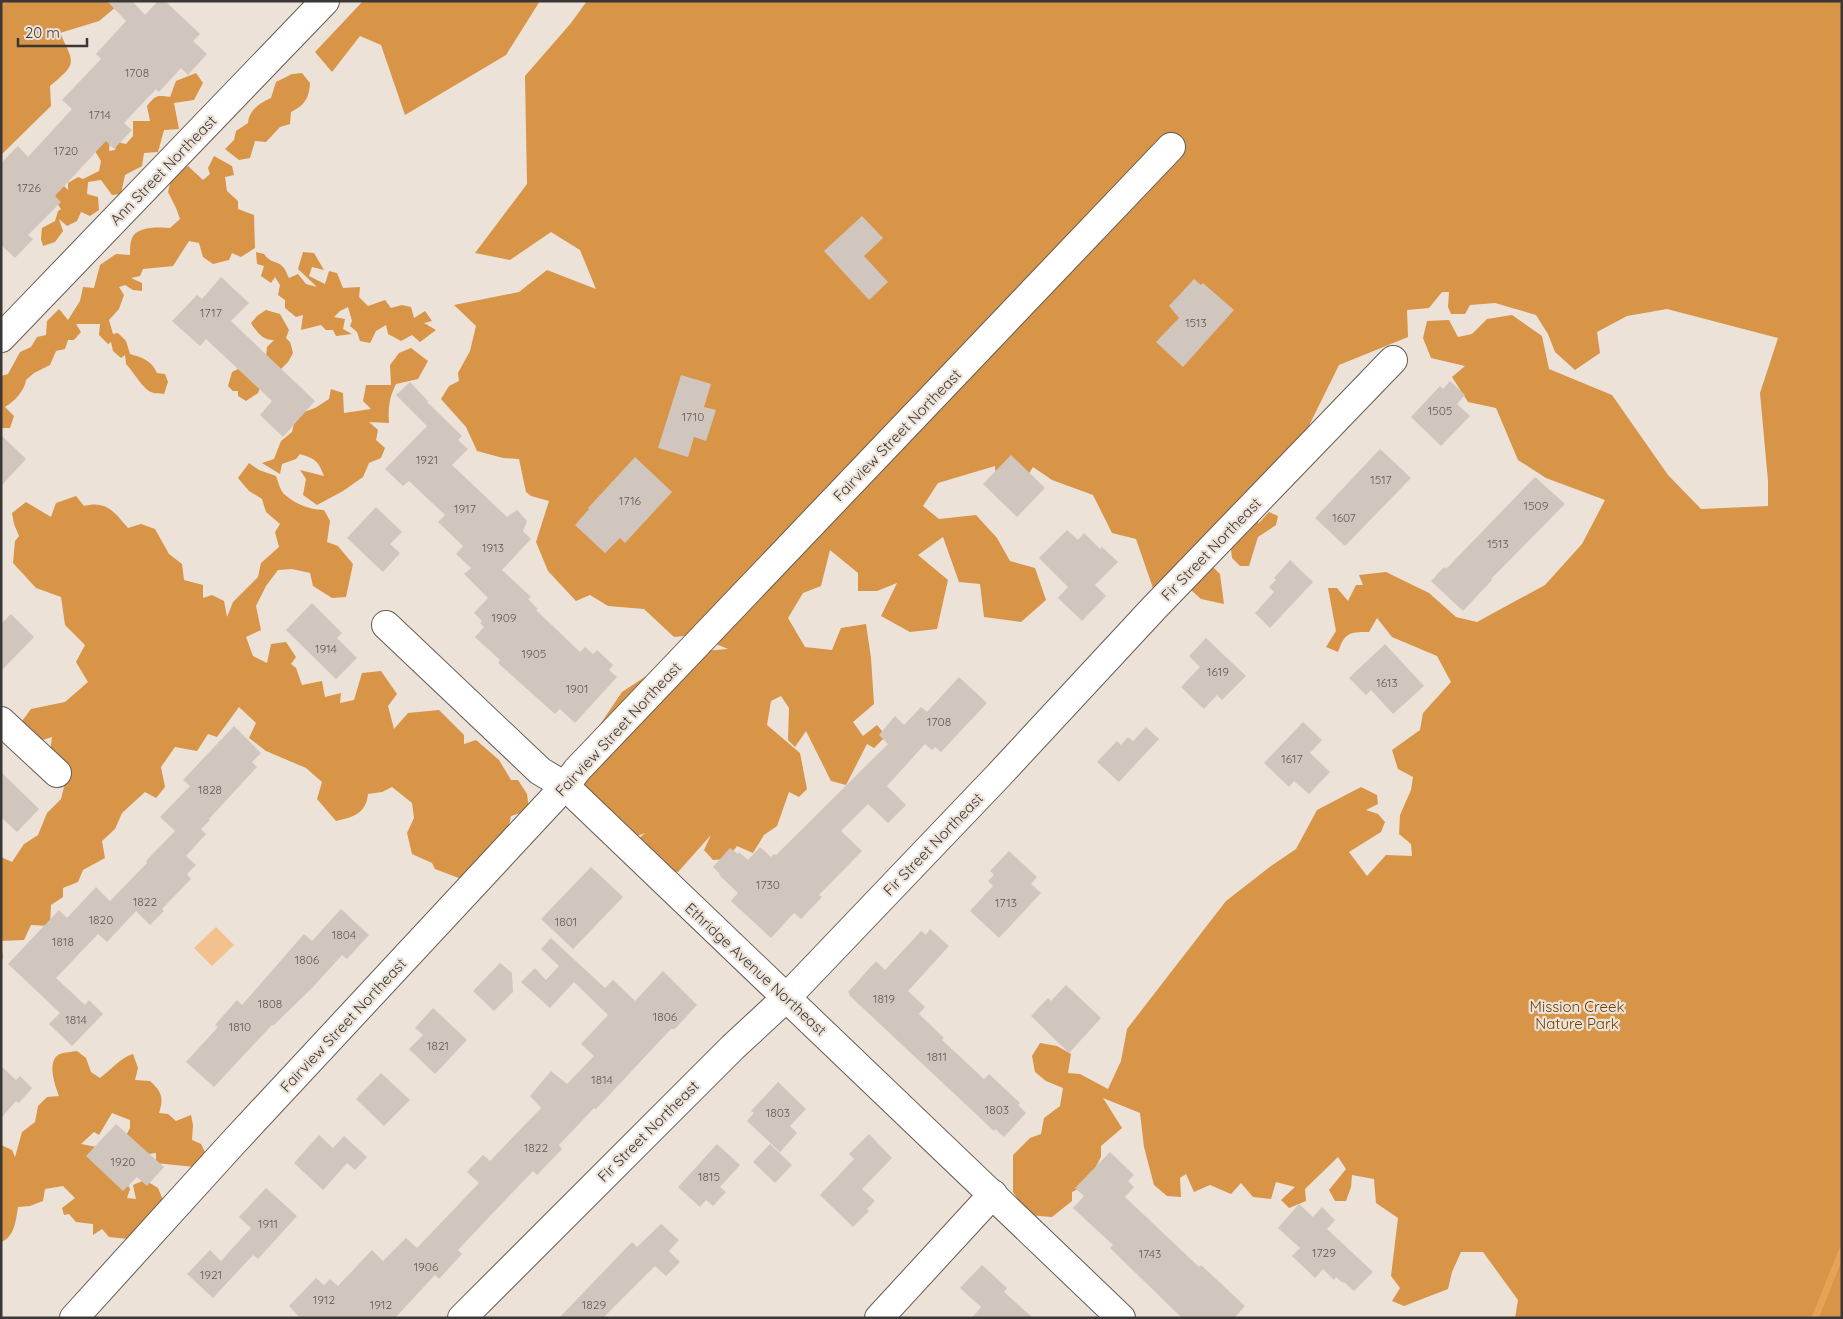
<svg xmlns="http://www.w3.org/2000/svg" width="1843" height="1319" font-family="Quicksand,sans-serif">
<rect width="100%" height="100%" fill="#ece2d8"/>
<polygon fill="#f3c18e" points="216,927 234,945 212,966 194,948"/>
<g fill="#d89447">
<path d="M1,1H123L99,21L60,33C75,65 77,63 50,86L51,106L1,155Z"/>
<polygon points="363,1 540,1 506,55 405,115 381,45 360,36 332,72 315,52"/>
<path d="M587,1H1842V1318H1515L1518,1300L1483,1252H1461L1452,1272L1448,1289L1404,1306L1392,1301L1400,1288L1391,1276L1398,1218L1376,1203L1374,1179L1352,1175L1351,1187L1346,1201H1335L1329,1190L1346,1169L1338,1157L1305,1189L1306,1201L1289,1208L1281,1200L1295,1187L1276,1182L1271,1199L1253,1197L1241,1183L1231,1194L1210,1185L1194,1192L1186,1174L1180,1178L1181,1197L1167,1196L1154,1185L1144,1147L1140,1113L1103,1098L1122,1128L1101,1146V1157L1086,1185L1072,1192V1201L1052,1217L1028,1215L1013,1192V1155L1030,1138L1041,1134L1044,1118L1060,1106L1063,1088L1046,1081L1035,1072L1032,1056L1040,1043L1057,1046L1071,1054L1068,1073L1080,1074L1108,1089L1121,1061L1127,1029L1226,901L1271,866L1296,849L1317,810L1361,787L1377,795L1378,804L1366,810L1378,814L1385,822L1381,832L1349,852L1367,876L1386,855L1412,856L1411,844L1399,834L1400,815L1411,790L1413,777L1398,769L1392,750L1420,730L1423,713L1451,682L1437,656L1392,637L1377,618L1369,632C1348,632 1345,633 1338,652L1326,647L1336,631L1328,588H1337L1348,601L1356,585H1363L1359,575L1386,572L1429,593L1456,617L1477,622L1545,585L1582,544L1605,500L1546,478L1518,460L1496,408L1468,402L1452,377L1465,366L1431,358L1423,338L1427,321L1449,320L1458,337L1472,334L1487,319L1512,315L1542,336L1549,369L1612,395L1668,475L1701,509L1768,506V481L1760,393L1778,338L1667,309L1627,316L1597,332L1600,353L1575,370L1555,352L1548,334L1536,315L1495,303L1470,305L1465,314H1451L1448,307L1449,292H1442L1429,308L1407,310L1408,337L1339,365L1290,464L1268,488L1258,524L1269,512L1278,516L1276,525L1258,537L1249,566H1240L1232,558L1231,549L1250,530L1236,515L1207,561L1220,574L1224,604L1201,599L1191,590L1182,595L1159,599L1153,588L1136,539L1112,533L1093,495L1052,480L1033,467L1021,487L996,481L995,466L938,483L923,506L939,519L976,515L997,538L1010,561L1035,568L1046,600L1021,622L984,617L980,584L959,582L943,537L918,555L948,580L937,629L910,632L881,616L897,583L877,591H858V573L830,550L821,586L803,593L788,618L805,647L832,650L841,628L866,624L871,658L874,704L853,722L863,736L877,725L886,736L874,748L867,744L846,785L831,781L806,731L795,747L788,740L789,708L781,696L771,701L767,725L800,753L807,789L799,797L789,792L777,826L764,835L753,853L737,846L727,859L713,860L704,850L711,835L678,872L657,870L632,845L645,833L629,839L585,791L577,755L592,750L599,726L622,692L681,653L728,649L694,635L674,637L644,609L608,606L590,595L576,601L548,571L536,542L549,501L531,496L526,492L519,459L503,458L477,451L466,427L441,399L449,386L459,381L458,373L470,351L476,326L454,305L519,292L547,270L596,289L580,250L551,232L510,260L475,253L527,184L525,76L571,23Z"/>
<path d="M196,73L203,83L194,100L174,103L179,129L164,130L158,152L144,153L142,166L125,175L121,194L112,195L101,180L88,182L87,194L98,197L99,210L90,216L81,212L77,221L67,226L59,219L63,231L55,242L43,246L41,239L42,228L55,221L58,211L61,209L56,202L55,194L64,186L68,190V183L78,177L83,179L99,171L101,161L92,146L110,139L109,151L115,150L117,142L126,144L133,136V121H150L147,106C156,95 156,95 170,97L176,81Z"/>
<path d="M302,73L310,83C309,98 305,105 291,112L290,124L280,127L266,142L255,141L250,158L239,160L225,149L234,140L236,131L248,123C249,110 260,103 271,98L276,82L292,74Z"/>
<path d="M214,156L232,166L234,175L225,177L227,191L238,201V209L254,215L255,248L241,257L232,253L229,260L213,264L203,257L199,243L189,241L173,266L143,269L140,276L131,278L142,283V291L133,290L125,285L119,287L124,295L119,309L109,320L113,334L118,333L126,341L130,354C143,358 151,360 157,373L165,374L168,382L164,394C160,393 154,394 151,392C143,389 133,371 126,364L125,355L121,358L113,351L111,342L108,344L99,335L100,324H76L81,332L74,340H68L65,349L56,351L50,365L34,373L26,380C25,390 14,402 5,407L14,416L10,428H1V376L8,374L20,352L31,347L37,337L46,335L47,321L59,309L68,320L80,301L83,287L94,288L100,265L116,254L130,255C130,250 130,243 132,238C137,226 159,227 170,228L180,219L176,208L168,192L171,179L188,166L203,180L210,174L208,168Z"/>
<path d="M256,252L264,254C271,264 277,260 283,267C286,270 287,275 289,278L298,274L306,284L317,287L298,269L303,252L314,253L324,270L312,267L309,276L325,284L329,271L337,273L343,288L360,287L359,297L368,306L385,300L391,308L402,305L411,307L414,318L425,311L432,321L424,323L436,330L420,342L412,335L401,341L388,334L386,325L376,331L370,343L360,341L357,332L350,326L352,321L348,307L340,311L334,317L345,319L343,329L352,334L336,336L333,330H326L321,325L301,330L303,315L296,317L285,308V300L278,295L280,285L275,277L271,283L261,276L264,266L257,264Z"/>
<path d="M266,310L280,314L289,330L286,338L290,342L293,353L288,362L281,369L266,357L267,347L274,340C263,341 256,331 251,323L257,316Z"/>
<path d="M411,348L428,361L418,379L396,384C389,398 388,408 389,423L369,422L378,430L376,440L385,448L381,458L369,463L363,477L343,491L317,505L303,495L306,479L300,470L324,476C318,460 315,459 300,454L296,459L282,464L280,474L262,463L274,459L281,441L292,432L296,415L315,408L329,399L331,389L343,393L344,413L371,409L363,401L366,385H391L390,365L399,353Z"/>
<polygon points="240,368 261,385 258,393 246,401 238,396 238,391 233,391 228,386 232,372"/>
<path d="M249,463L259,470L276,476C278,481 280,490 284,494C295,504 310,510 324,510L330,521L327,542L338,546L353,564L346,597L332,598L313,586L310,573L292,569L278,570L266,586L256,606L261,630L246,637L253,656L267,663L271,644L286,642L296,657L291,664L296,668L302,685L322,681L325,697L341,693L340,703L354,700L362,673L381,671L397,694L388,706L394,729L408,713L439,710L464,735V744L476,740L499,760L511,780H518L527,794L529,810L511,816L508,830L464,880L435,869L432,863L412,854L407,833L414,818L412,803L392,787L382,792L368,794C366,814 353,817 336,821L317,799L322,782L306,768L266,751L249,738L256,723L239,707L217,737L208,734L197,751L175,747L161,767L165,787L156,798L145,792L122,813L115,829L102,841L105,858L83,870L78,882L63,888V897L51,905L50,926L31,925L24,940L1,941L3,958L1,959V857L12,862L24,844L38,835L47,813L61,799L67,775L49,760L52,737L30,744L19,725L31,709L65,702L88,682L76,662L85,645L65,625L61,597L36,588L13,563L15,541L19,536L14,524L12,513L26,502L51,517L56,503L76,496L84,506C107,500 114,512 128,528L141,524L155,529L169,554L182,564L184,580L203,585V598L212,595L224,601L227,617L233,602L258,577L261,563L279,547L275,532L280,524L266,512L262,499L249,491L238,478Z"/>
<path d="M77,1051L86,1058L91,1072L100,1078C111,1070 120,1058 133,1054L138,1068L135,1080L150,1081C162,1092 164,1098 159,1113L168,1114L176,1121L191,1115L193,1125L192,1140L201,1144L207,1156L194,1167L156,1163V1153L149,1154L122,1143L130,1128V1120L112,1113L99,1135L94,1132L81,1144L107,1149L130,1189L127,1198L136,1199L133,1185L145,1180L158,1188L163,1200L128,1239L109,1237L102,1229L93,1235V1224L76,1222L69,1214L64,1215L62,1208L75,1198L63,1186L45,1189L43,1201L30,1206L18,1207C16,1219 15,1237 1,1242V1145L12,1150L15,1157L22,1132L35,1122L38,1106L47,1097L59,1096C55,1085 46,1060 60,1054C65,1052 72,1052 77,1051Z"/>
</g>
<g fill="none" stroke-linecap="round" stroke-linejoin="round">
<polyline stroke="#e7a256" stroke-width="7" points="1815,1318 1842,1251"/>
</g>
<g fill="#d1c6bd">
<polygon points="107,1 132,1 145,15 158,1 165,1 200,34 193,41 207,54 188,75 181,68 159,92 156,89 124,123 132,130 114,149 106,141 55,196 61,202 28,235 33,239 15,258 1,245 1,163 18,146 28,157 72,109 62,100 101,59 96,54 126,21"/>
<polygon points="862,216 883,238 864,256 888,282 869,300 824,251"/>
<polygon points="221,277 249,303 231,321 315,401 283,437 260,415 272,401 206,339 200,346 172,321 197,295 202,299"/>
<polygon points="1194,279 1201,285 1203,283 1234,310 1183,367 1156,342 1179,318 1169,306"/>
<polygon points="681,375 711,384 704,407 716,410 706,441 694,437 688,457 658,448"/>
<polygon points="1450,381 1465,395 1457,404 1470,416 1441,446 1411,417 1440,386 1443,389"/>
<polygon points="410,382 428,401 427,402 462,436 458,440 468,449 452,465 507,517 517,510 527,521 523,531 531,539 502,570 531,597 528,599 538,609 536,610 580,652 585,647 593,654 597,650 613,665 609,670 617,677 575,723 560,709 555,714 498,663 500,660 475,637 484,627 480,623 482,621 474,613 488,598 464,574 471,568 456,554 463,546 438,522 445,515 409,481 403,486 385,469 427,426 396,395"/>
<polygon points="1,435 26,459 1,486"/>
<polygon points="1380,449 1411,478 1345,546 1315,518"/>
<polygon points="1011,455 1045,488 1017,517 983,484"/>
<polygon points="635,457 672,492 625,543 620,538 605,553 575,525 589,509 588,508"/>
<polygon points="1535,477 1565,504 1491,579 1492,580 1463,611 1431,581 1444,567 1446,569"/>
<polygon points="376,507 402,532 390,544 400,553 383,572 347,538"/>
<polygon points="1067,530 1078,540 1084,533 1100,549 1102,547 1118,562 1095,585 1106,596 1082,621 1058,598 1068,587 1039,558"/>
<polygon points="1290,560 1313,582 1270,628 1255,613 1274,592 1269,587 1276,580 1274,578"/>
<polygon points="312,603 342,633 337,638 357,658 336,679 286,630"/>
<polygon points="11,614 34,637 1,671 1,624"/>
<polygon points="1206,638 1246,676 1222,700 1217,695 1204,709 1181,687 1200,667 1189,656"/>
<polygon points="1385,644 1424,686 1393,714 1371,690 1366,695 1349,678"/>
<polygon points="959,677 987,703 941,752 935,747 932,750 925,744 887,786 906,805 888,823 868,804 841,831 862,851 819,895 822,897 801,919 794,913 771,938 731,901 738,893 719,875 720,874 713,867 730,848 738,854 739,852 748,860 760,847 771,857 774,854 776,855 888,744 879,735 895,716 904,725 921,707 927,712"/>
<polygon points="1303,722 1322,740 1310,753 1330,772 1309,794 1294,781 1289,787 1264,763"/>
<polygon points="234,726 261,753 252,762 257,767 209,819 210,820 201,829 206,834 186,856 196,865 187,874 191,879 162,909 164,911 150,925 136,911 107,942 98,934 56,978 85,1005 89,1000 103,1014 72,1046 49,1024 60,1013 8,964 59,910 67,918 96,887 110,901 147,863 146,861 175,831 160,817 190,786 183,780"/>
<polygon points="1146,727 1159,739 1119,782 1097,762 1117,741 1121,745 1128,737 1133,741"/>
<polygon points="1,772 39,809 17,832 1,817"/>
<polygon points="1009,851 1037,877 1031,884 1041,893 999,938 970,911 993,886 988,881 994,875 990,871"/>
<polygon points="591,867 623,897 573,949 541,919"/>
<polygon points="341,909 369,935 347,959 342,955 313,987 273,1026 272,1025 214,1087 186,1062 218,1027 215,1025 237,1000 242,1005 304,934 312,941"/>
<polygon points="930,929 949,946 908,991 925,1007 919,1014 944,1038 942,1040 984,1079 989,1074 1020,1103 1018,1105 1026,1113 1004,1137 995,1129 994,1131 849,995 850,994 848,992 876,961 885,970 921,931 926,935"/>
<polygon points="551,938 605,988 613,980 635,1001 663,971 697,1005 675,1029 671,1029 596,1109 594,1108 559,1145 562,1149 537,1175 533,1171 491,1215 458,1250 462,1254 439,1279 435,1275 395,1318 300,1318 289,1306 316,1278 324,1285 330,1279 338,1286 372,1250 383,1261 406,1238 417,1248 479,1183 467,1172 483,1155 490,1161 541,1108 530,1096 551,1071 567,1084 594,1056 581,1044 608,1015 574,982 550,1008 521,982 535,968 546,980 559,966 541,949"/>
<polygon points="500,963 512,973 513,992 494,1011 473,991"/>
<polygon points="1066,985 1101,1018 1069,1053 1031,1016 1048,998 1051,1001"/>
<polygon points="433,1008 467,1040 435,1074 409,1049 423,1035 415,1028"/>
<polygon points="1,1066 16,1080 20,1076 32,1088 19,1103 16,1101 1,1118"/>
<polygon points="381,1073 410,1100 384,1126 356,1099"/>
<polygon points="778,1082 806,1109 790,1126 797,1133 780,1152 747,1121 754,1113 751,1111"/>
<polygon points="116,1124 164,1167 147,1186 137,1177 123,1191 86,1156"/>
<polygon points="869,1134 892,1158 862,1189 875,1201 867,1209 869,1211 853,1227 820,1195 854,1159 849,1154"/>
<polygon points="319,1135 333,1148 344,1136 367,1157 355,1170 347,1163 323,1190 294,1163"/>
<polygon points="717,1144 740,1165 720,1187 726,1192 713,1206 706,1200 700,1207 678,1187"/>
<polygon points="770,1144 792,1165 775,1183 753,1162"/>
<polygon points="1110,1152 1134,1175 1128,1181 1134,1187 1125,1197 1199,1267 1201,1265 1245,1306 1234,1318 1182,1318 1110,1248 1113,1245 1073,1208 1084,1196 1075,1188"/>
<polygon points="266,1188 297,1216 258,1259 253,1255 213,1298 187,1274 210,1250 221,1261 251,1228 239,1217"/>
<polygon points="1299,1204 1313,1217 1322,1207 1335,1220 1327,1229 1373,1272 1354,1291 1344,1282 1343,1283 1336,1277 1334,1280 1323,1269 1315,1278 1292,1256 1300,1248 1278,1228"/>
<polygon points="661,1224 679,1240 669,1251 680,1262 666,1276 655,1266 603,1318 559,1318 632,1242 637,1247"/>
<polygon points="982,1265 1007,1288 1004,1292 1033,1318 972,1318 981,1307 960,1288"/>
</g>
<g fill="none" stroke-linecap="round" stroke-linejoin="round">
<g stroke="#655c54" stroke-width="30">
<g id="minor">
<polyline points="1,338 325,1"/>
<polyline points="386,625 540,771 565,786 1121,1318"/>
<polyline points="1,721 57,773"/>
<polyline points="74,1318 231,1145 565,786 577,770 1171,147"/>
<polyline points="462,1318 733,1047 787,997 998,776 1154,608 1393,360"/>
<polyline points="879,1318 993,1194"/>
</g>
</g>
<use href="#minor" stroke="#fff" stroke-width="28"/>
</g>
<g text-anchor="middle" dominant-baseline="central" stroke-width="4.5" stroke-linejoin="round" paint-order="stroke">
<g font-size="12" fill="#605b56">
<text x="137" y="72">1708</text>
<text x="100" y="114">1714</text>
<text x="66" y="150">1720</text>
<text x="29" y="187">1726</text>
<text x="211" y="312">1717</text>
<text x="1196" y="322">1513</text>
<text x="1440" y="410">1505</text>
<text x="693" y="416">1710</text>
<text x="427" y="459">1921</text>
<text x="1381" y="479">1517</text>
<text x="630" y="500">1716</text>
<text x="1536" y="505">1509</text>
<text x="465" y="508">1917</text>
<text x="1344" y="517">1607</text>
<text x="1498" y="543">1513</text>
<text x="493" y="547">1913</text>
<text x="504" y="617">1909</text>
<text x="326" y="648">1914</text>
<text x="534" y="653">1905</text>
<text x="1218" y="671">1619</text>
<text x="1387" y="682">1613</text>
<text x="577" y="688">1901</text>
<text x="939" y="721">1708</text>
<text x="1292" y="758">1617</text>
<text x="210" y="789">1828</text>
<text x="768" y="884">1730</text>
<text x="145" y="901">1822</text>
<text x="1006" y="902">1713</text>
<text x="101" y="919">1820</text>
<text x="566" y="921">1801</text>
<text x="344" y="934">1804</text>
<text x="63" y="941">1818</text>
<text x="307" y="959">1806</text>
<text x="884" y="998">1819</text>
<text x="270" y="1003">1808</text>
<text x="665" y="1016">1806</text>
<text x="76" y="1019">1814</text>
<text x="240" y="1026">1810</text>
<text x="438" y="1045">1821</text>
<text x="937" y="1056">1811</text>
<text x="602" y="1079">1814</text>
<text x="997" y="1109">1803</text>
<text x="778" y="1112">1803</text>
<text x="536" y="1147">1822</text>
<text x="123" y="1161">1920</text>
<text x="709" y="1176">1815</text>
<text x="268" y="1223">1911</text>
<text x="1324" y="1252">1729</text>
<text x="1150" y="1253">1743</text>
<text x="426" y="1266">1906</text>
<text x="211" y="1274">1921</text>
<text x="324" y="1299">1912</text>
<text x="381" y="1304">1912</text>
<text x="594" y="1304">1829</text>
</g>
<g font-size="15" fill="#3b3734" stroke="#ece2d8">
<text transform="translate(163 170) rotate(-46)">Ann Street Northeast</text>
<text transform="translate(897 435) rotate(-46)">Fairview Street Northeast</text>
<text transform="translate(1211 549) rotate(-46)">Fir Street Northeast</text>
<text transform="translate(618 729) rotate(-47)">Fairview Street Northeast</text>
<text transform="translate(933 844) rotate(-46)">Fir Street Northeast</text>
<text transform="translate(756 969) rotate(43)">Ethridge Avenue Northeast</text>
<text transform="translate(343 1025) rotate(-47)">Fairview Street Northeast</text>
<text transform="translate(648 1131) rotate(-45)">Fir Street Northeast</text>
</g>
<g font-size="15" fill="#6c3f00" stroke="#ece2d8">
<text x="1577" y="1006">Mission Creek<tspan x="1577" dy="17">Nature Park</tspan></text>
</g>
</g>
<rect width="1843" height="1319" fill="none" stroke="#3b3734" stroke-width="5"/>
<path d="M18 38v8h69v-8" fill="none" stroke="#3b3734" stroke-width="2.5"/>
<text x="25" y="38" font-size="15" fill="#3b3734" stroke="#ece2d8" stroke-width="4" paint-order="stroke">20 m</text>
</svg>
